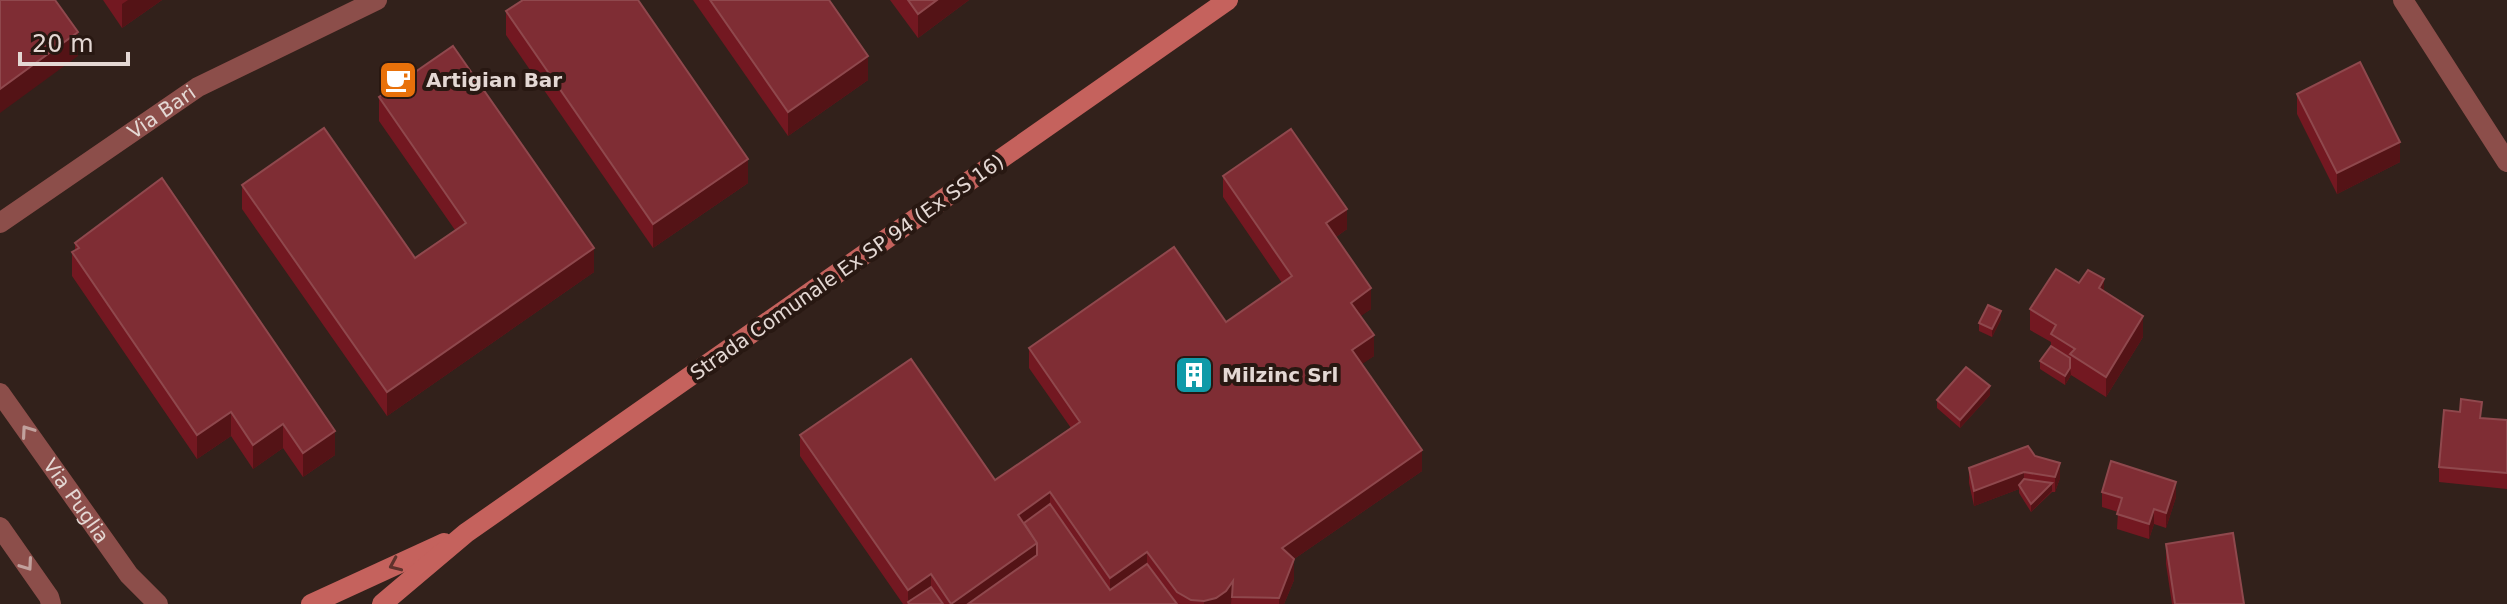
<svg xmlns="http://www.w3.org/2000/svg" width="2507" height="604" font-family="'DejaVu Sans',sans-serif">
<rect width="100%" height="100%" fill="#32211b"/>
<g fill="none" stroke-linecap="round" stroke-linejoin="round">
<g stroke="#8c4e4a" stroke-width="20">
<polyline points="2403,0 2507,162"/>
<path id="s1" d="M0,223L198,87L377,0"/>
<path id="s2" d="M0,393L129,575L158,604"/>
<polyline points="0,527 49,597 51,604"/>
</g>
<g stroke="#c5625d" stroke-width="20">
<polyline points="311,604 444,543"/>
<polyline points="382,604 466,533 1228,0"/>
</g>
</g>
<g fill="#731821">
<polygon points="103,0 162,0 122,28"/>
<polygon points="693,0 829,0 868,80 788,136"/>
<polygon points="890,0 969,0 918,38"/>
<polygon points="506,11 748,183 653,248 506,35"/>
<polygon points="2297,94 2400,162 2337,194 2297,114"/>
<polygon points="379,97 594,272 387,416 242,209 242,185 415,258 455,230 379,121"/>
<polygon points="1223,176 1347,229 1336,237 1371,309 1360,316 1374,356 1361,364 1422,471 1294,559 1294,580 1284,604 903,604 800,456 800,435 995,480 1071,428 1029,368 1029,348 1226,322 1282,283 1223,197"/>
<polygon points="75,243 335,455 303,477 283,448 253,469 231,436 197,459 72,276 72,252 75,250"/>
<polygon points="2079,283 2104,292 2143,337 2106,397 2071,375 2065,385 2040,369 2040,361 2051,346 2051,342 2030,330 2030,309"/>
<polygon points="2001,319 1992,337 1979,331 1979,323"/>
<polygon points="1990,395 1960,428 1937,408 1937,400"/>
<polygon points="2482,418 2507,420 2507,489 2439,482 2439,467"/>
<polygon points="2035,456 2060,478 2055,492 2052,492 2031,512 2019,493 2019,489 1974,506 1969,483 1969,468"/>
<polygon points="2102,492 2176,497 2166,528 2154,524 2149,539 2117,529 2118,512 2102,507"/>
<polygon points="2166,544 2244,604 2172,604 2166,564"/>
</g>
<g fill="#541316">
<polygon points="128,0 162,0 122,28 122,4"/>
<polygon points="937,0 969,0 918,38 918,14"/>
<polygon points="78,32 78,56 0,113 0,89"/>
<polygon points="868,56 868,80 788,136 788,112"/>
<polygon points="2400,142 2400,162 2337,194 2337,173"/>
<polygon points="748,159 748,183 653,248 653,224"/>
<polygon points="1347,209 1347,229 1326,244 1326,223"/>
<polygon points="594,248 594,272 387,416 387,392"/>
<polygon points="2104,279 2104,300 2099,288"/>
<polygon points="1371,288 1371,309 1351,323 1351,303"/>
<polygon points="2001,311 2001,319 1992,337 1992,329"/>
<polygon points="2143,316 2143,337 2106,397 2106,377"/>
<polygon points="1374,335 1374,356 1352,371 1352,350"/>
<polygon points="2070,368 2071,375 2065,385 2065,376"/>
<polygon points="1990,386 1990,395 1960,428 1960,420"/>
<polygon points="231,412 231,436 197,459 197,435"/>
<polygon points="283,424 283,448 253,469 253,445"/>
<polygon points="335,431 335,455 303,477 303,453"/>
<polygon points="1422,450 1422,471 1294,559 1294,580 1284,604 1279,604 1282,548"/>
<polygon points="2060,463 2060,478 2055,492 2055,477"/>
<polygon points="2024,472 2024,487 2019,485 2019,489 1974,506 1974,491"/>
<polygon points="2176,482 2176,497 2166,528 2166,513"/>
<polygon points="2052,483 2052,491 2031,512 2031,504"/>
<polygon points="1050,492 1050,513 1022,533 1018,515"/>
<polygon points="2154,509 2154,524 2149,539 2149,524"/>
<polygon points="1037,543 1037,564 979,604 951,604"/>
<polygon points="1147,552 1147,572 1110,598 1110,578"/>
<polygon points="931,574 931,595 908,602 908,604 908,590"/>
<polygon points="1233,581 1231,604 1204,604 1204,601"/>
</g>
<g fill="#7f2d34" stroke="#8f484d" stroke-width="2">
<polygon points="0,0 55,0 78,32 0,89"/>
<polygon points="523,0 638,0 748,159 653,224 506,11"/>
<polygon points="710,0 829,0 868,56 788,112"/>
<polygon points="908,0 937,0 918,14"/>
<polygon points="453,46 594,248 387,392 242,185 324,128 415,258 466,223 379,97"/>
<polygon points="2360,62 2400,142 2337,173 2297,94"/>
<polygon points="1291,129 1347,209 1326,223 1371,288 1351,303 1374,335 1352,350 1422,450 1282,548 1294,559 1279,598 1232,597 1233,581 1226,591 1216,598 1204,601 1191,600 1177,592 1147,552 1110,578 1050,492 1018,515 1037,543 951,604 931,574 908,590 800,435 911,359 995,480 1080,422 1029,348 1174,247 1226,322 1292,276 1223,176"/>
<polygon points="162,178 335,431 303,453 283,424 253,445 231,412 197,435 72,252 79,248 75,243"/>
<polygon points="2056,269 2079,283 2088,270 2104,279 2099,288 2143,316 2106,377 2070,354 2075,349 2051,334 2056,325 2030,309"/>
<polygon points="1988,305 2001,311 1992,329 1979,323"/>
<polygon points="2051,346 2070,358 2070,368 2065,376 2040,361"/>
<polygon points="1966,367 1990,386 1960,420 1937,400"/>
<polygon points="2461,399 2482,402 2480,418 2507,420 2507,473 2439,467 2444,410 2460,412"/>
<polygon points="2028,446 2035,456 2060,463 2055,477 2024,472 1974,491 1969,468"/>
<polygon points="2111,461 2176,482 2166,513 2154,509 2149,524 2117,514 2122,498 2102,492"/>
<polygon points="2024,479 2052,483 2031,504 2019,485"/>
<polygon points="1050,504 1110,590 1147,564 1177,604 968,604 1037,555 1037,543 1024,523"/>
<polygon points="2233,533 2244,604 2175,604 2166,544"/>
<polygon points="931,587 943,604 909,604 908,602"/>
</g>
<defs><path id="oneway-chevron" d="M-2-3.5L2.5 0L-2 3.5" fill="none" stroke-width="1.6" stroke-linecap="round" stroke-linejoin="round" transform="scale(2)"/></defs>
<g stroke="#c1a19d">
<use href="#oneway-chevron" transform="translate(27 431) rotate(-125)"/>
<use href="#oneway-chevron" transform="translate(27 565) rotate(55)"/>
</g>
<use stroke="#5f322c" href="#oneway-chevron" transform="translate(395 565) rotate(156)"/>
<defs>
<g id="cafe-square" transform="scale(2)"><rect x="-9" y="-9" width="18" height="18" rx="4" fill="#e8710a" stroke="#281812"/><path d="M-5.5-4.5H6V0H3Q3 3.5 0 3.5H-2.5Q-5.5 3.5-5.5 0ZM3-3.2v2h1.7v-2ZM-6 4.5H4V6H-6Z" fill="#fff"/></g>
<g id="building-square" transform="scale(2)"><rect x="-9" y="-9" width="18" height="18" rx="4" fill="#0f9aa8" stroke="#281812"/><path d="M-4-6H4V6H1V3H-1V6H-4ZM-2.5-4.3h1.7v1.8h-1.7ZM.8-4.3h1.7v1.8H.8ZM-2.5-1h1.7V.8h-1.7ZM.8-1h1.7V.8H.8Z" fill="#fff"/></g>
</defs>
<g fill-rule="evenodd">
<use href="#cafe-square" x="398" y="80"/>
<use href="#building-square" x="1194" y="375"/>
</g>
<g text-anchor="middle" dominant-baseline="central" stroke-width="8" stroke-linejoin="round" paint-order="stroke">
<g font-size="20" font-weight="bold" fill="#e4d8d4" stroke="#281812" text-anchor="start">
<text x="426" y="80">Artigian Bar</text>
<text x="1222" y="375">Milzinc Srl</text>
</g>
<g font-size="20" fill="#e4d8d4" stroke="#281812">
<text stroke="none"><textPath href="#s1" startOffset="196">Via Bari</textPath></text>
<text transform="translate(847 267) rotate(-35)">Strada Comunale Ex SP 94 (Ex SS 16)</text>
<text stroke="none"><textPath href="#s2" startOffset="132">Via Puglia</textPath></text>
</g>
</g>
<path d="M20 52v12h108v-12" fill="none" stroke="#e4d8d4" stroke-width="4"/>
<text x="32" y="52" font-size="24" fill="#e4d8d4" stroke="#281812" stroke-width="6" paint-order="stroke">20 m</text>
</svg>
